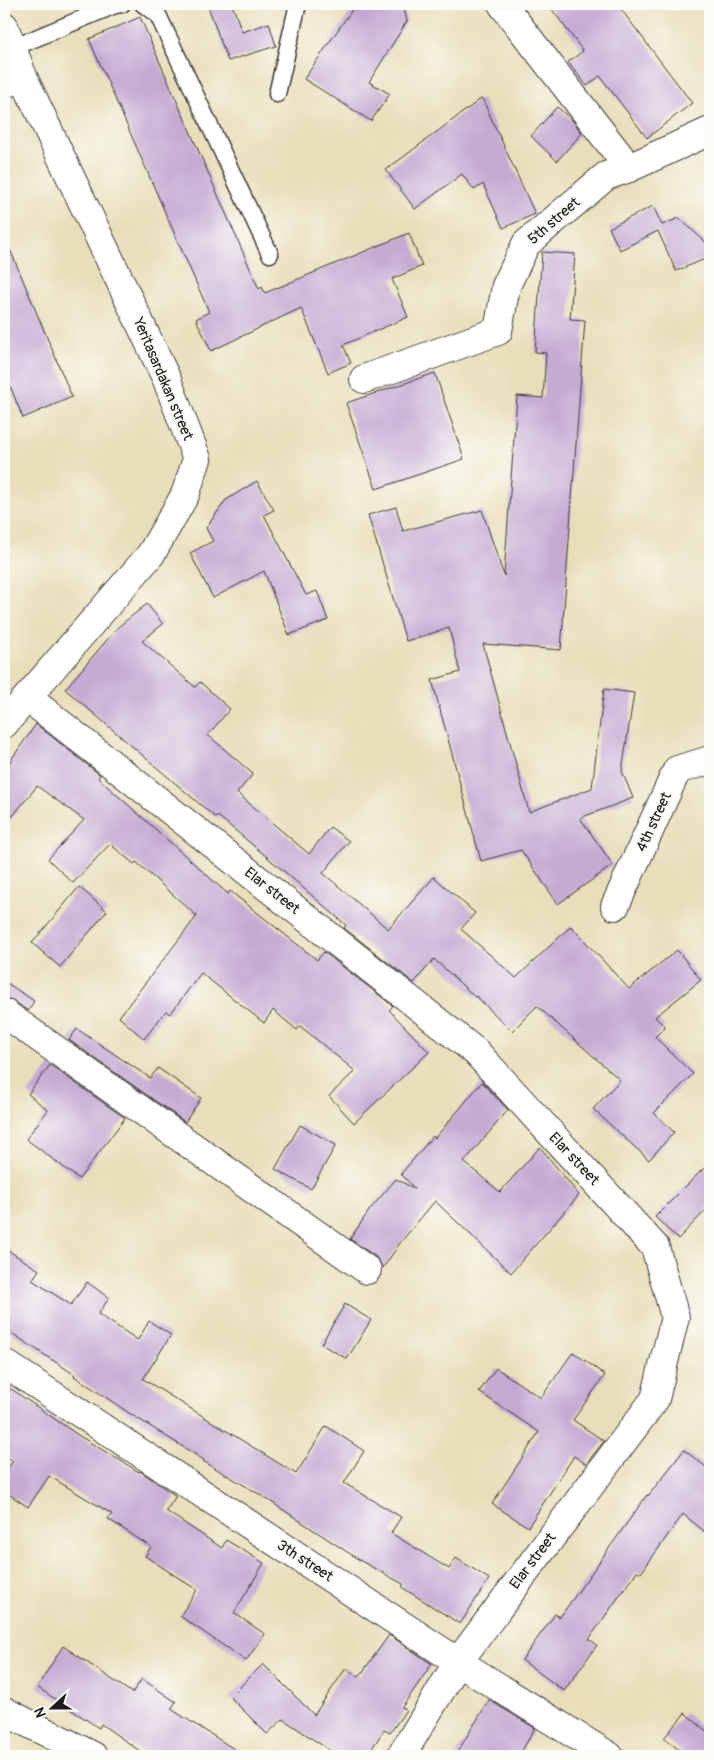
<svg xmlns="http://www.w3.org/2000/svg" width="714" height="1760" font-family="Pangolin,sans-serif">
<rect width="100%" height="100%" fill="#fdfcf7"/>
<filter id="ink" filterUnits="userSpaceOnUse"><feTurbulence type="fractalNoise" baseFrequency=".02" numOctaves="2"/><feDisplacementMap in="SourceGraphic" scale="10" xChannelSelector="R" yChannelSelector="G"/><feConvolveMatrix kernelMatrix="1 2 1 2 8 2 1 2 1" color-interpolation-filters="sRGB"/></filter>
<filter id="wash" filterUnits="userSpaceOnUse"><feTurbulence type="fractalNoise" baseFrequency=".0096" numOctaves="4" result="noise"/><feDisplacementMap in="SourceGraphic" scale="20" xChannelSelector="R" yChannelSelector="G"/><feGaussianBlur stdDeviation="1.12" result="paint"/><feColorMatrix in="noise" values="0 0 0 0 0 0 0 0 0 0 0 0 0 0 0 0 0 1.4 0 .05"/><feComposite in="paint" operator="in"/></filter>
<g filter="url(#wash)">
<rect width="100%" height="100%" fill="#e9deba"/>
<g id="blocks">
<g fill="#c5abd4">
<polygon points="207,4 232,4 242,32 269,23 276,46 228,61"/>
<polygon points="356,4 403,4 407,21 369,82 390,94 371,121 304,79"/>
<polygon points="548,4 617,4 692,103 647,138 600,76 587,86 568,62 583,51"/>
<polygon points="140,17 259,289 262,287 265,293 409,233 422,266 392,279 408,317 343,345 351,363 328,373 301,308 211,351 196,319 209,312 89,39"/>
<polygon points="482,98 535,214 503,228 483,184 474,190 462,174 415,209 386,170"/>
<polygon points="557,107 573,121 582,133 557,161 531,136"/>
<polygon points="653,206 662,225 679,218 710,246 710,257 676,271 658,231 620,250 609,228"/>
<polygon points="4,235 72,397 23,418 4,371"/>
<polygon points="542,252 575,254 570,319 585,320 561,650 483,644 529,812 592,788 604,689 634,693 622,771 633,798 580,818 613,865 558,904 521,850 481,861 432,680 460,672 449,628 406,641 368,515 396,507 403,531 482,510 504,576 517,396 543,398 546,353 535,352"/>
<polygon points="435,373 464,459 376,489 346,403"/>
<polygon points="257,481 274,510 264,515 306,595 317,591 328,620 289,635 264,571 213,598 190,553 213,541 206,528 226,500"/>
<polygon points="147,604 163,624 142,641 195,687 200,682 230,709 208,735 253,774 237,793 309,854 330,827 349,841 323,873 388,929 434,877 475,913 461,929 516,978 571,926 629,989 677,950 701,980 655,1017 665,1027 655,1037 693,1074 654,1113 674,1132 649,1160 593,1109 620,1080 537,1006 512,1031 476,996 475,997 434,959 414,983 344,928 346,925 285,872 218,816 216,818 65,689 118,627"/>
<polygon points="36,724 100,775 98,778 228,894 230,891 317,960 324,952 393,1006 389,1010 429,1052 354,1123 329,1096 355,1071 300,1026 297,1030 273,1010 264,1023 201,973 170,1014 166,1011 144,1039 119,1017 197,916 136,862 134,864 110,844 73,883 48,859 84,820 37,786 4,827 4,770"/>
<polygon points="79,887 107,911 60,967 32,943"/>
<polygon points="4,981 34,1001 28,1011 13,1000 4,998"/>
<polygon points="77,1029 150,1078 158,1068 201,1098 185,1122 69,1040"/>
<polygon points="50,1065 125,1118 79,1179 26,1139 48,1110 28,1094"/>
<polygon points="482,1082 508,1110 464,1162 500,1192 540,1147 579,1195 511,1273 435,1201 400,1243 383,1268 376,1257 350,1239 371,1208 396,1179 415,1189 401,1174 433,1136 435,1138"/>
<polygon points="300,1125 336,1145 311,1189 275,1169"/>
<polygon points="710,1162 710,1206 678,1239 655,1217"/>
<polygon points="4,1248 39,1270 32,1280 71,1305 87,1282 109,1298 98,1314 138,1340 149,1321 171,1335 143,1379 296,1474 326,1426 364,1451 344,1483 401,1517 391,1533 449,1569 456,1558 489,1579 460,1624 403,1588 403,1584 361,1561 259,1494 203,1461 204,1460 129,1413 74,1376 75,1375 4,1328"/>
<polygon points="345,1304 371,1320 347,1359 321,1344"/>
<polygon points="573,1352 605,1375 573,1420 604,1441 586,1464 574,1456 528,1527 492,1504 539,1432 479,1392 496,1368 541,1398"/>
<polygon points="4,1384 81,1437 139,1472 140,1471 176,1496 166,1511 222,1548 226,1540 264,1563 234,1613 265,1634 246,1661 180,1616 197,1590 145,1556 151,1547 108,1519 112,1514 49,1476 28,1507 4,1491 4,1474 13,1461 4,1455"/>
<polygon points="684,1450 710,1470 710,1536 683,1514 641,1573 637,1571 589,1639 597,1645 564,1691 522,1660 555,1614 560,1617 647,1495 648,1496"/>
<polygon points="389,1635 432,1664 402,1707 406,1710 390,1733 384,1730 367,1756 338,1756 283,1719 267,1734 230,1697 263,1664 314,1715 346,1668 359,1677"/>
<polygon points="63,1646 132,1693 142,1679 176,1702 171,1709 245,1756 147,1756 101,1724 99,1728 37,1687"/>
<polygon points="489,1700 535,1728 519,1756 455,1756"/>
<polygon points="685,1713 710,1734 710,1756 687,1756 664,1738"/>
</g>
</g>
</g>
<g filter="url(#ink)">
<use href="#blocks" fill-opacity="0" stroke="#3b3934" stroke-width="1"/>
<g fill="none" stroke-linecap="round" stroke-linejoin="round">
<g stroke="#3b3934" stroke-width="19">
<g id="service">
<polyline points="143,4 158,15 270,254"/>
<polyline points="12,48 115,5 122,4"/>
<polyline points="277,94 298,4"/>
</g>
</g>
<g stroke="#3b3934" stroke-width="30">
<g id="minor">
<polyline points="502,4 629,168"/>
<polyline points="4,84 23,77"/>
<polyline points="364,379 498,331 506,286 526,244 606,176 629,168 710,131"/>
<polyline points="28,698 476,1052 655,1247 675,1317 655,1399 458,1662 401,1756"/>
<polyline points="615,906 677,770 710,760"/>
<polyline points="4,1013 367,1270"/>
<polyline points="4,1363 458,1662 609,1756"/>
<polyline points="4,1711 93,1756"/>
</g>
</g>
<g stroke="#3b3934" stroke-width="30">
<polyline id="tertiary" points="4,26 23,77 167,380 197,459 185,495 151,554 4,724"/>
</g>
<use href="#service" stroke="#fff" stroke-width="16"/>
<use href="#minor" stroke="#fff" stroke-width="28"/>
<use href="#tertiary" stroke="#fff" stroke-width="28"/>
</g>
</g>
<g text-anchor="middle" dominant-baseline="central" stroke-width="4" stroke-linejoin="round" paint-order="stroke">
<g font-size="15" fill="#1c1c1c" stroke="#fdfcf7">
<text transform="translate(554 221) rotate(-41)">5th street</text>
<text transform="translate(163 379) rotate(67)">Yeritasardakan street</text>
<text transform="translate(654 822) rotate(-65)">4th street</text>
<text transform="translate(272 891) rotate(38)">Elar street</text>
<text transform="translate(574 1159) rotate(47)">Elar street</text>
<text transform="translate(305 1561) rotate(33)">3th street</text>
<text transform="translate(533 1561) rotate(-53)">Elar street</text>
</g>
</g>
<rect width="714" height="1760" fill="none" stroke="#fdfcf7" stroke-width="20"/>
<g transform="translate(52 1708) rotate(249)" stroke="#fdfcf7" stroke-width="4" paint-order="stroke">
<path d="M0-4L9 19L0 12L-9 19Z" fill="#1c1c1c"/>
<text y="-8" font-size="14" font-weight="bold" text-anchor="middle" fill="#1c1c1c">N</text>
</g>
</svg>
